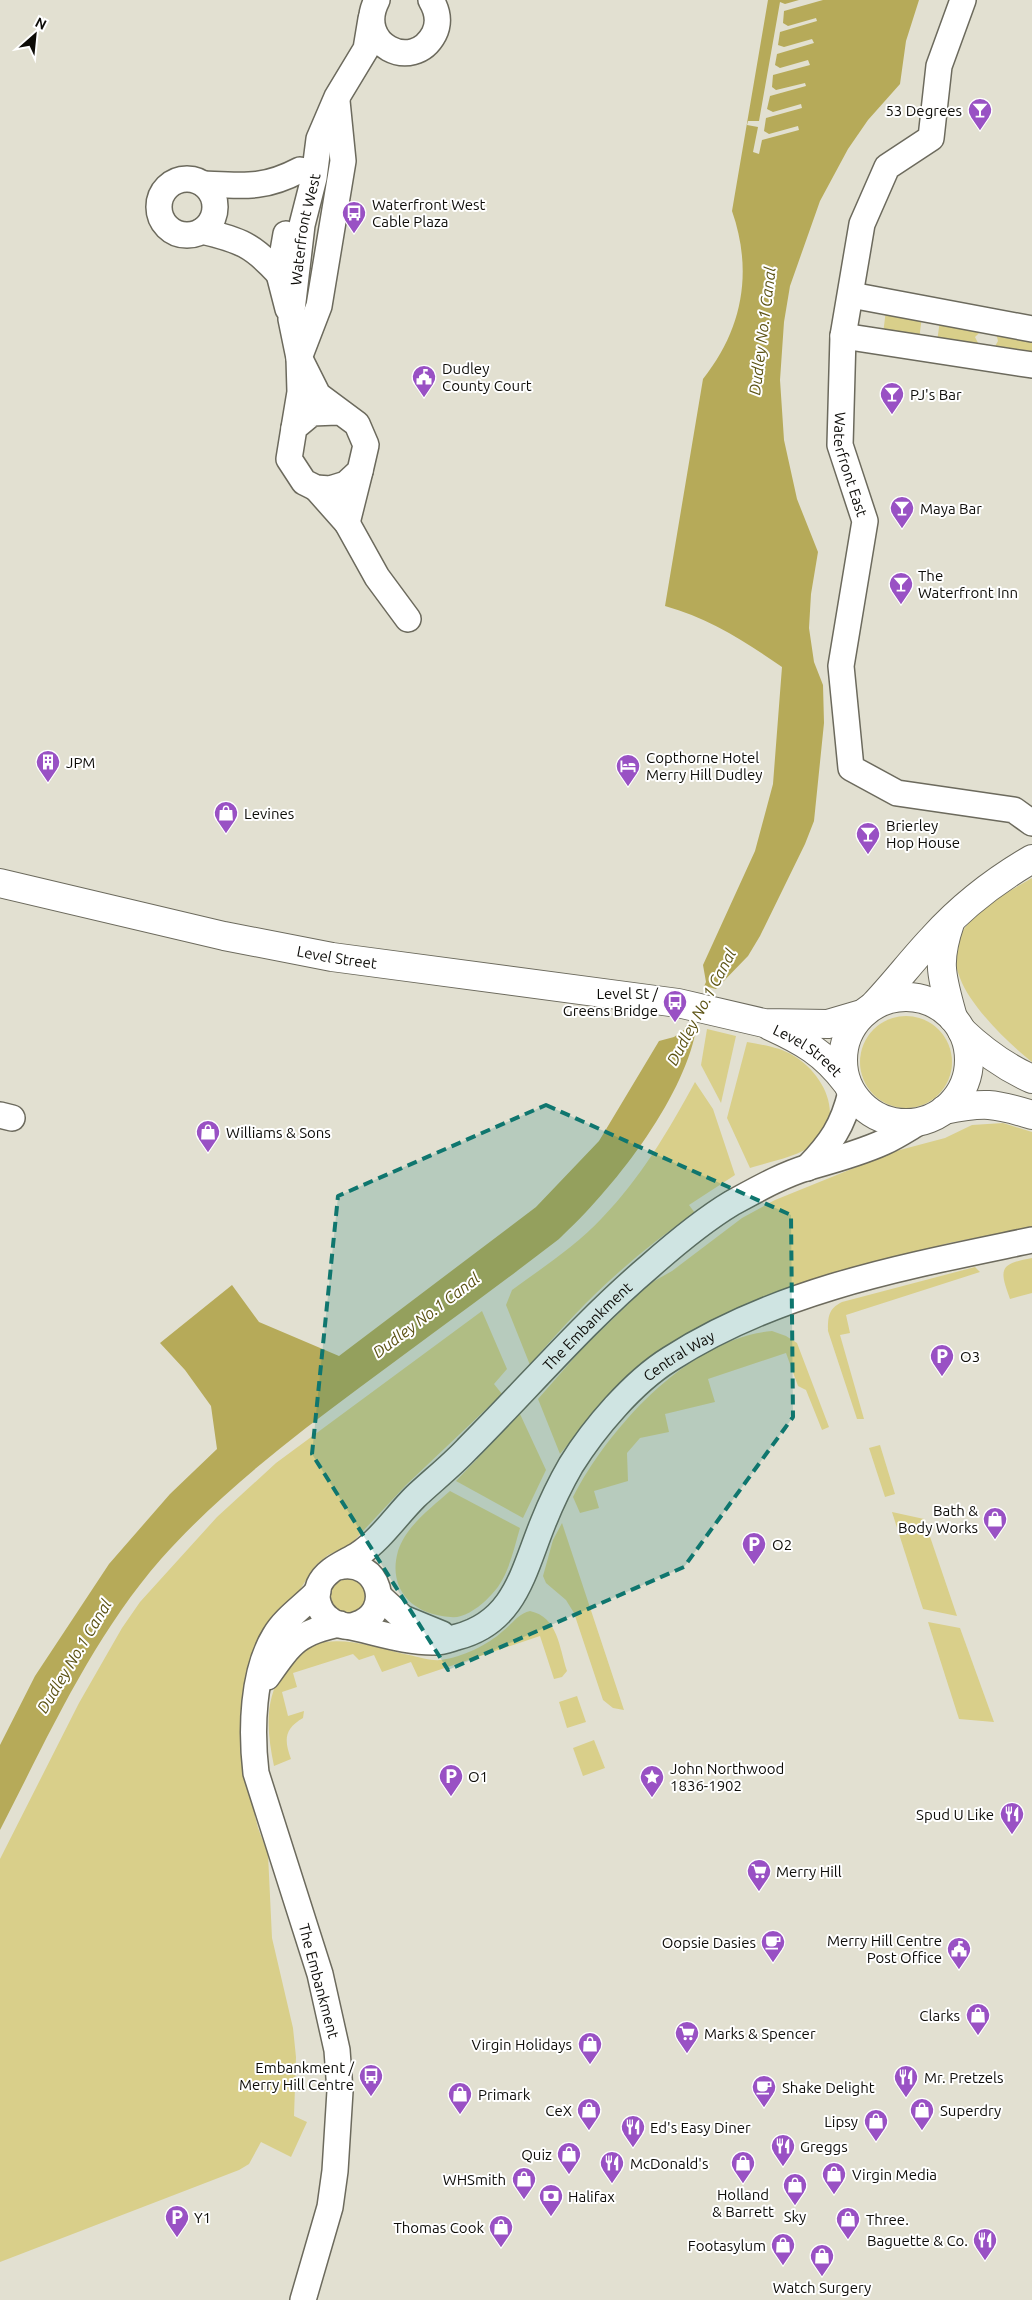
<svg xmlns="http://www.w3.org/2000/svg" width="1032" height="2300" font-family="Ubuntu,sans-serif">
<rect width="100%" height="100%" fill="#e2e0d1"/>
<g fill="#d9cf8a">
<polygon points="886,310 922,316 919,340 883,334"/>
<polygon points="940,320 981,331 975,337 979,345 937,342"/>
<polygon points="996,333 1032,335 1032,358 994,348 998,341"/>
<path d="M1032,878V1062C1009,1044 970,1006 960,978C956,968 954,958 952,948C973,909 995,900 1032,878Z"/>
<circle cx="906" cy="1062" r="46"/>
<polygon points="707,1029 736,1036 721,1103 701,1065"/>
<path d="M747,1042C763,1045 780,1047 794,1056C823,1073 847,1118 814,1144C800,1156 769,1162 750,1168L727,1118Z"/>
<path d="M695,1082L713,1109L735,1175L689,1205L695,1213C632,1255 578,1307 530,1365L506,1305L512,1290C542,1268 576,1246 602,1218C640,1179 669,1130 695,1082Z"/>
<polygon points="1003,1123 1032,1132 1032,1227 949,1243 796,1285 747,1303 725,1316 588,1420 560,1454 538,1399 581,1350 649,1284 672,1271 742,1218 775,1200 896,1151 945,1138 972,1125"/>
<path d="M1032,1258V1293L1010,1299C999,1269 999,1264 1032,1258Z"/>
<path d="M975,1267L980,1272L846,1315L850,1333L840,1335L864,1419H857L828,1331C828,1317 828,1309 842,1302Z"/>
<polygon points="482,1311 507,1369 494,1384 502,1394 406,1485 350,1545 328,1555 316,1565 297,1594 246,1687 240,1726 241,1758 258,1828 268,1854 272,1938 293,2028 296,2057 294,2116 307,2122 291,2157 261,2142 249,2164 239,2170 0,2262 0,1859 79,1703 122,1628 140,1602 217,1517 276,1463"/>
<path d="M772,1331L786,1336L797,1343L829,1427L822,1430L806,1390L798,1386L786,1353L708,1379L715,1402L665,1414L669,1432L640,1438L627,1453L628,1481L594,1491L599,1508L580,1513L573,1497C609,1427 690,1338 772,1331Z"/>
<polygon points="520,1414 546,1470 523,1518 456,1481"/>
<polygon points="880,1445 895,1494 885,1497 869,1448"/>
<path d="M450,1491L520,1528C513,1551 509,1576 492,1594C485,1602 472,1613 461,1616C455,1618 449,1617 442,1616C409,1611 388,1586 398,1551C406,1526 431,1508 450,1491Z"/>
<polygon points="892,1512 924,1519 957,1616 923,1609"/>
<polygon points="562,1523 624,1710 613,1708 603,1700 574,1613 566,1600 546,1583 543,1576 553,1540"/>
<circle cx="348" cy="1596" r="17"/>
<path d="M530,1611C558,1617 559,1647 567,1671L562,1677L554,1679L540,1636L418,1677L411,1662L382,1672L374,1655L359,1660L353,1654L293,1673L297,1687L282,1692L288,1716L304,1711L303,1718C284,1729 284,1740 291,1759L274,1766C267,1732 264,1701 283,1671C286,1666 289,1658 293,1655C325,1630 369,1645 404,1654C416,1656 429,1661 441,1660C462,1657 488,1645 503,1631C512,1624 518,1614 530,1611Z"/>
<polygon points="928,1622 960,1628 994,1722 959,1719"/>
<polygon points="577,1696 586,1722 567,1728 559,1702"/>
<polygon points="594,1740 605,1768 583,1776 573,1748"/>
</g>
<path fill="#b6aa59" d="M768,0H919L906,41L900,84L868,120L848,149L820,201L790,286L784,322L780,380L784,440L797,499L818,552L811,594L809,628L814,662L823,685L824,723L814,821L805,844L760,936L748,956L716,989L703,1025L696,1030C682,1102 612,1190 559,1239C493,1290 426,1338 359,1388C289,1440 220,1493 161,1559C92,1638 48,1737 0,1830V1745L35,1676L109,1564L170,1494L217,1449L211,1406L185,1370L160,1343L232,1285L259,1322L339,1356L536,1207L599,1141L659,1041L674,1037L684,1030L706,982L703,965L755,851L773,784L782,667C746,642 709,618 665,606L703,379C743,329 753,271 732,211Z"/>
<g fill="#e2e0d1">
<polygon points="799,0 823,0 784,11 783,23 788,26 816,18 817,21 780,32 778,45 784,47 812,39 814,43 777,54 775,65 780,68 808,60 810,65 773,75 772,87 776,90 805,83 806,86 770,96 767,109 773,112 801,104 802,108 766,118 764,131 769,134 798,126 799,130 762,140 759,154 753,152 758,127 747,125 748,121 759,121 780,2 785,4"/>
<polygon points="702,985 719,990 706,1026 702,1029 684,1025"/>
</g>
<g fill="none" stroke-linecap="round" stroke-linejoin="round">
<g stroke="#6c6a5d" stroke-width="28">
<g id="street">
<path d="M377,0C354,44 413,74 434,34C440,22 437,10 431,0"/>
<path id="s1" d="M963,0L939,66L931,138L887,167L862,224L843,336L840,445L865,521L841,666L851,768L897,793L1014,810L1032,823"/>
<circle cx="187" cy="207" r="28"/>
<path d="M204,184C244,186 264,189 300,170"/>
<path d="M202,231C240,240 253,245 279,274"/>
<polyline points="286,234 279,274 288,309"/>
<polyline points="851,295 1032,329"/>
<polyline points="843,336 1032,365"/>
<polyline points="299,358 319,306 343,161 337,101"/>
<polyline points="302,363 318,395 357,424 366,445 360,471 346,484 330,489 316,488 304,482 289,459 294,428 312,413 337,412"/>
<path id="s2" d="M294,428L300,392L299,358L291,319L302,225L314,178L319,139L337,97L366,49L371,19"/>
<polyline points="316,488 347,523 360,471"/>
<polyline points="347,523 377,577 408,619"/>
<polyline points="0,1115 12,1118"/>
<path d="M807,1168C831,1143 843,1126 851,1092"/>
<path id="s3" d="M338,1567C380,1557 395,1614 355,1625C346,1628 336,1625 329,1619C319,1612 314,1597 319,1585C326,1569 345,1563 359,1554C381,1539 396,1516 415,1497C432,1481 451,1466 467,1449C528,1388 584,1322 650,1266C676,1243 702,1221 732,1203C756,1190 782,1175 809,1167C834,1160 860,1153 884,1142C897,1136 909,1128 921,1121"/>
<polyline points="379,1596 403,1618 442,1634"/>
<path id="s4" d="M347,1626C376,1632 407,1643 436,1642C443,1642 450,1639 457,1637C515,1622 523,1572 543,1523C551,1503 560,1484 571,1465C594,1428 633,1382 670,1359C779,1289 908,1266 1032,1240"/>
<path d="M267,1677C291,1643 298,1632 340,1624"/>
<path d="M303,2300L330,2207L335,2171L340,2091L337,2050L320,1974L256,1773C251,1731 252,1672 275,1635C285,1618 305,1605 318,1591"/>
</g>
</g>
<g stroke="#6c6a5d" stroke-width="30">
<g id="secondary">
<path id="s5" d="M0,883L224,936L332,957L678,1003L764,1023L828,1024L862,1014"/>
<path d="M950,923C936,964 942,977 953,1018"/>
<circle cx="906" cy="1060" r="63"/>
<path d="M875,1004C895,983 913,959 933,938C961,907 996,880 1032,859"/>
<path id="s6" d="M770,1026C803,1041 824,1053 846,1082"/>
<path d="M962,1031C983,1051 1005,1067 1032,1079"/>
<path d="M944,1110C984,1102 994,1103 1032,1115"/>
</g>
</g>
<use href="#street" stroke="#fff" stroke-width="25"/>
<use href="#secondary" stroke="#fff" stroke-width="28"/>
</g>
<path fill="#0f766e" fill-opacity="0.2" stroke="#0f766e" stroke-width="4" stroke-dasharray="10 6" stroke-linejoin="round" d="M546,1105L791,1215L793,1417L684,1567L448,1670L312,1454L338,1196Z"/>
<defs>
<g id="bar-pin" transform="scale(1.25)"><path d="M0 17L-7.5 6A9.5 9.5 0 1 1 7.5 6Z" fill="#9951c4" stroke="#fff"/><path d="M-6-5H6L.8 .8V4.5H3.5V6h-7V4.5H-.8V.8Z" fill="#fff"/></g>
<g id="bus-pin" transform="scale(1.25)"><path d="M0 17L-7.5 6A9.5 9.5 0 1 1 7.5 6Z" fill="#9951c4" stroke="#fff"/><path d="M-5-6H5V4H4V6H2V4H-2V6H-4V4H-5ZM-3.5-4V0h7V-4ZM-3.5 1.2v1.5H-2V1.2ZM2 1.2v1.5H3.5V1.2Z" fill="#fff"/></g>
<g id="civic-pin" transform="scale(1.25)"><path d="M0 17L-7.5 6A9.5 9.5 0 1 1 7.5 6Z" fill="#9951c4" stroke="#fff"/><path d="M-.6-6.5H3V-4.5H.6V-3L4-1V1h2V6H-6V1h2V-1L-.6-3ZM-1.2 2.5V6h2.4V2.5Z" fill="#fff"/></g>
<g id="building-pin" transform="scale(1.25)"><path d="M0 17L-7.5 6A9.5 9.5 0 1 1 7.5 6Z" fill="#9951c4" stroke="#fff"/><path d="M-4-6H4V6H1V3H-1V6H-4ZM-2.5-4.3h1.7v1.8h-1.7ZM.8-4.3h1.7v1.8H.8ZM-2.5-1h1.7V.8h-1.7ZM.8-1h1.7V.8H.8Z" fill="#fff"/></g>
<g id="hotel-pin" transform="scale(1.25)"><path d="M0 17L-7.5 6A9.5 9.5 0 1 1 7.5 6Z" fill="#9951c4" stroke="#fff"/><path d="M-6-4.5h1.5V1H6V5H4.5V3h-9V5H-6ZM-4 0a1.8 1.8 0 1 1 3.6 0ZM.5 0V-2.5h3Q6-2.5 6 0Z" fill="#fff"/></g>
<g id="shop-pin" transform="scale(1.25)"><path d="M0 17L-7.5 6A9.5 9.5 0 1 1 7.5 6Z" fill="#9951c4" stroke="#fff"/><path d="M-5-2.5h2.3a2.7 3.5 0 0 1 5.4 0H5L5.5 6h-11ZM-1.5-2.5h3a1.5 2.3 0 0 0-3 0Z" fill="#fff"/></g>
<g id="parking-pin" transform="scale(1.25)"><path d="M0 17L-7.5 6A9.5 9.5 0 1 1 7.5 6Z" fill="#9951c4" stroke="#fff"/><path d="M-3.5-5.5H1a3.5 3.5 0 0 1 0 7H-1V5.5H-3.5ZM-1-3.4V-.6H.8a1.4 1.4 0 0 0 0-2.8Z" fill="#fff"/></g>
<g id="sight-pin" transform="scale(1.25)"><path d="M0 17L-7.5 6A9.5 9.5 0 1 1 7.5 6Z" fill="#9951c4" stroke="#fff"/><path d="M0-6L1.8-2.2L6-1.7L2.9 1.2L3.7 5.4L0 3.3L-3.7 5.4L-2.9 1.2L-6-1.7L-1.8-2.2Z" fill="#fff"/></g>
<g id="restaurant-pin" transform="scale(1.25)"><path d="M0 17L-7.5 6A9.5 9.5 0 1 1 7.5 6Z" fill="#9951c4" stroke="#fff"/><path d="M-5-6h1v4h1v-4h1v4h1v-4h1v5L-1.5 .5V6h-2V.5L-5-1ZM5-6V6H3V1.5H1.5Q1.5-4 5-6Z" fill="#fff"/></g>
<g id="supermarket-pin" transform="scale(1.25)"><path d="M0 17L-7.5 6A9.5 9.5 0 1 1 7.5 6Z" fill="#9951c4" stroke="#fff"/><path d="M-6-5.5h2.5l.6 2H6L4.5 2H-2.5L-4.4-4H-6ZM-1.5 3.2a1.3 1.3 0 1 0 .1 0ZM3 3.2a1.3 1.3 0 1 0 .1 0Z" fill="#fff"/></g>
<g id="cafe-pin" transform="scale(1.25)"><path d="M0 17L-7.5 6A9.5 9.5 0 1 1 7.5 6Z" fill="#9951c4" stroke="#fff"/><path d="M-5.5-4.5H6V0H3Q3 3.5 0 3.5H-2.5Q-5.5 3.5-5.5 0ZM3-3.2v2h1.7v-2ZM-6 4.5H4V6H-6Z" fill="#fff"/></g>
<g id="bank-pin" transform="scale(1.25)"><path d="M0 17L-7.5 6A9.5 9.5 0 1 1 7.5 6Z" fill="#9951c4" stroke="#fff"/><path d="M-6-4H6V4H-6ZM0-2.3a2.3 2.3 0 1 0 0 4.6a2.3 2.3 0 1 0 0-4.6Z" fill="#fff"/></g>
</defs>
<g fill-rule="evenodd">
<use href="#bar-pin" x="980" y="110"/>
<use href="#bus-pin" x="354" y="213"/>
<use href="#civic-pin" x="424" y="377"/>
<use href="#bar-pin" x="892" y="394"/>
<use href="#bar-pin" x="902" y="508"/>
<use href="#bar-pin" x="901" y="584"/>
<use href="#building-pin" x="48" y="762"/>
<use href="#hotel-pin" x="628" y="766"/>
<use href="#shop-pin" x="226" y="813"/>
<use href="#bar-pin" x="868" y="834"/>
<use href="#bus-pin" x="675" y="1002"/>
<use href="#shop-pin" x="208" y="1132"/>
<use href="#parking-pin" x="942" y="1356"/>
<use href="#shop-pin" x="995" y="1519"/>
<use href="#parking-pin" x="754" y="1544"/>
<use href="#parking-pin" x="451" y="1776"/>
<use href="#sight-pin" x="652" y="1777"/>
<use href="#restaurant-pin" x="1012" y="1814"/>
<use href="#supermarket-pin" x="759" y="1871"/>
<use href="#cafe-pin" x="773" y="1942"/>
<use href="#civic-pin" x="959" y="1949"/>
<use href="#shop-pin" x="978" y="2015"/>
<use href="#supermarket-pin" x="687" y="2033"/>
<use href="#shop-pin" x="590" y="2044"/>
<use href="#bus-pin" x="371" y="2076"/>
<use href="#restaurant-pin" x="906" y="2077"/>
<use href="#cafe-pin" x="764" y="2087"/>
<use href="#shop-pin" x="460" y="2094"/>
<use href="#shop-pin" x="589" y="2110"/>
<use href="#shop-pin" x="922" y="2110"/>
<use href="#shop-pin" x="876" y="2121"/>
<use href="#restaurant-pin" x="633" y="2127"/>
<use href="#restaurant-pin" x="783" y="2146"/>
<use href="#shop-pin" x="569" y="2154"/>
<use href="#restaurant-pin" x="612" y="2163"/>
<use href="#shop-pin" x="743" y="2163"/>
<use href="#shop-pin" x="834" y="2174"/>
<use href="#shop-pin" x="524" y="2179"/>
<use href="#shop-pin" x="795" y="2185"/>
<use href="#bank-pin" x="551" y="2196"/>
<use href="#parking-pin" x="177" y="2217"/>
<use href="#shop-pin" x="848" y="2219"/>
<use href="#shop-pin" x="501" y="2227"/>
<use href="#restaurant-pin" x="985" y="2240"/>
<use href="#shop-pin" x="783" y="2245"/>
<use href="#shop-pin" x="822" y="2256"/>
</g>
<g text-anchor="middle" dominant-baseline="central" stroke-width="4" stroke-linejoin="round" paint-order="stroke">
<g font-size="15" fill="#0d0c08" stroke="#fff" text-anchor="start">
<text x="962" y="110" text-anchor="end">53 Degrees</text>
<text x="372" y="204">Waterfront West<tspan x="372" dy="17">Cable Plaza</tspan></text>
<text x="442" y="368">Dudley<tspan x="442" dy="17">County Court</tspan></text>
<text x="910" y="394">PJ's Bar</text>
<text x="920" y="508">Maya Bar</text>
<text x="918" y="575">The<tspan x="918" dy="17">Waterfront Inn</tspan></text>
<text x="646" y="757">Copthorne Hotel<tspan x="646" dy="17">Merry Hill Dudley</tspan></text>
<text x="66" y="762">JPM</text>
<text x="244" y="813">Levines</text>
<text x="886" y="825">Brierley<tspan x="886" dy="17">Hop House</tspan></text>
<text x="658" y="993" text-anchor="end">Level St /<tspan x="658" dy="17">Greens Bridge</tspan></text>
<text x="226" y="1132">Williams &amp; Sons</text>
<text x="960" y="1356">O3</text>
<text x="978" y="1510" text-anchor="end">Bath &amp;<tspan x="978" dy="17">Body Works</tspan></text>
<text x="772" y="1544">O2</text>
<text x="670" y="1768">John Northwood<tspan x="670" dy="17">1836-1902</tspan></text>
<text x="468" y="1776">O1</text>
<text x="994" y="1814" text-anchor="end">Spud U Like</text>
<text x="776" y="1871">Merry Hill</text>
<text x="942" y="1940" text-anchor="end">Merry Hill Centre<tspan x="942" dy="17">Post Office</tspan></text>
<text x="756" y="1942" text-anchor="end">Oopsie Dasies</text>
<text x="960" y="2015" text-anchor="end">Clarks</text>
<text x="704" y="2033">Marks &amp; Spencer</text>
<text x="572" y="2044" text-anchor="end">Virgin Holidays</text>
<text x="354" y="2067" text-anchor="end">Embankment /<tspan x="354" dy="17">Merry Hill Centre</tspan></text>
<text x="924" y="2077">Mr. Pretzels</text>
<text x="782" y="2087">Shake Delight</text>
<text x="478" y="2094">Primark</text>
<text x="572" y="2110" text-anchor="end">CeX</text>
<text x="940" y="2110">Superdry</text>
<text x="858" y="2121" text-anchor="end">Lipsy</text>
<text x="650" y="2127">Ed's Easy Diner</text>
<text x="800" y="2146">Greggs</text>
<text x="552" y="2154" text-anchor="end">Quiz</text>
<text x="630" y="2163">McDonald's</text>
<text x="852" y="2174">Virgin Media</text>
<text x="506" y="2179" text-anchor="end">WHSmith</text>
<text x="743" y="2194" text-anchor="middle">Holland<tspan x="743" dy="17">&amp; Barrett</tspan></text>
<text x="568" y="2196">Halifax</text>
<text x="795" y="2216" text-anchor="middle">Sky</text>
<text x="194" y="2217">Y1</text>
<text x="866" y="2219">Three.</text>
<text x="484" y="2227" text-anchor="end">Thomas Cook</text>
<text x="968" y="2240" text-anchor="end">Baguette &amp; Co.</text>
<text x="766" y="2245" text-anchor="end">Footasylum</text>
<text x="822" y="2287" text-anchor="middle">Watch Surgery</text>
</g>
<g font-size="15" fill="#0d0c08" stroke="#fff">
<text stroke="none"><textPath href="#s2" startOffset="201">Waterfront West</textPath></text>
<text stroke="none"><textPath href="#s1" startOffset="501">Waterfront East</textPath></text>
<text stroke="none"><textPath href="#s5" startOffset="345">Level Street</textPath></text>
<text stroke="none"><textPath href="#s6" startOffset="45">Level Street</textPath></text>
<text stroke="none"><textPath href="#s3" startOffset="538">The Embankment</textPath></text>
<text stroke="none"><textPath href="#s4" startOffset="482">Central Way</textPath></text>
<text transform="translate(319 1981) rotate(75)">The Embankment</text>
</g>
<g font-size="16" font-style="italic" fill="#5c5314" stroke="#fff">
<text transform="translate(762 331) rotate(-83)">Dudley No.1 Canal</text>
<text transform="translate(701 1007) rotate(-62)">Dudley No.1 Canal</text>
<text transform="translate(426 1315) rotate(-37)">Dudley No.1 Canal</text>
<text transform="translate(74 1656) rotate(-59)">Dudley No.1 Canal</text>
</g>
</g>
<g transform="translate(35 35) rotate(27)" stroke="#ffffff" stroke-width="4" paint-order="stroke">
<path d="M0-4L9 19L0 12L-9 19Z" fill="#0d0c08"/>
<text y="-8" font-size="14" font-weight="bold" text-anchor="middle" fill="#0d0c08">N</text>
</g>
</svg>
